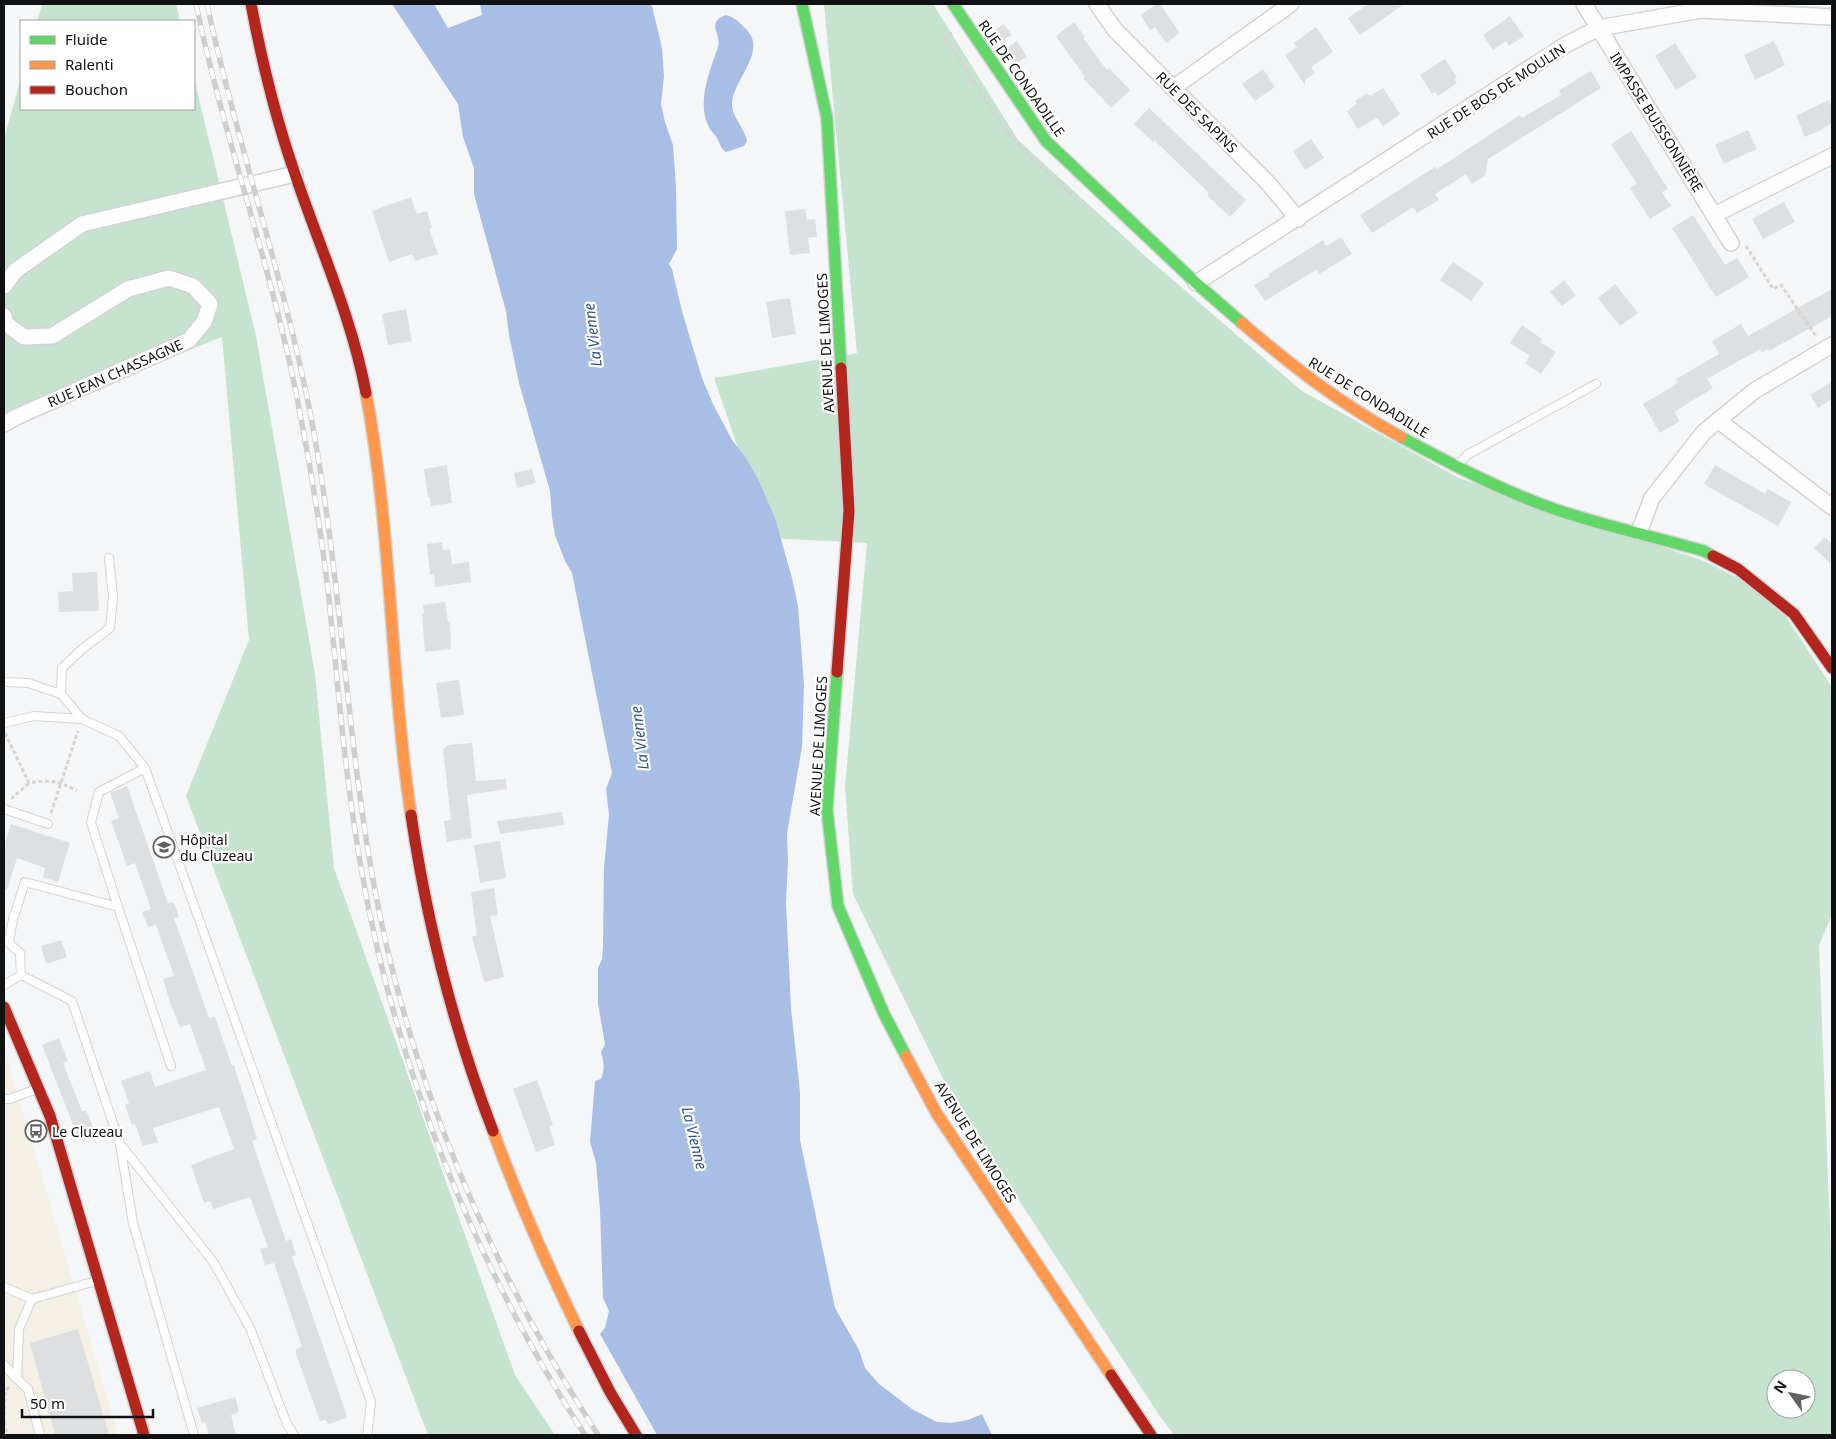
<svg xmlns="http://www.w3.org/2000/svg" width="1836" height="1439" font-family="'Noto Sans',sans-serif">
<rect width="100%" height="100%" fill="#f5f6f8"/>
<polygon fill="#f4f0e5" points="4,1048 118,1435 4,1435"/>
<g fill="#c6e3cf" fill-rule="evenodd">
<polygon points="46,4 176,4 180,21 37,21 42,5"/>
<path d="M824,4H933L1018,140L1144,255L1302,391L1459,478L1704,561L1742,580L1783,612L1832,687V915L1819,945L1832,1282V1435H1174L1159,1415L953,1099L853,894L845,787L867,543L769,538L714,378L857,353ZM1776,1379H1806V1409H1776Z"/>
<polygon points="21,78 21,109 194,109 194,78 256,336 315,674 334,868 515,1375 555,1435 428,1435 186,796 249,640 222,337 4,423 4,139"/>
</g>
<g fill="#a8bee5">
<path d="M392,4H434L448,28L482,15L480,4H648L652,6L662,48L664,76L661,104L665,122L673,145L676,187L677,249L669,264L672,269L682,311L702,378L713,404L732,440L746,458L758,479L775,518L792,578L798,606L804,685L802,747L787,833L788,861L786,903L791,1008L800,1092V1140L835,1308L859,1350L865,1368L879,1384L912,1409L937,1422L951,1423L968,1420L982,1414L992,1435H657L600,1334L605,1328L609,1311L603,1298L600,1210L596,1163L590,1142L595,1081L601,1079C605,1069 604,1063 601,1052L605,1044L598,1004V968L602,959L603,947L604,867L609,815L606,789L612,773L572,573L565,561L555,535L552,517L550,491L519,383L509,335L506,311L474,194V168L463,137L458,104Z"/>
<path d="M726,15C734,17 739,22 745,28C770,51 731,80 732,106C733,118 745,129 747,141L744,146L726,152C720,148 721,145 718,140C716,135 711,132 709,127C696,102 710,71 718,47C722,34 705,23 726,15Z"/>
</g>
<g fill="#dedfe1">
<polygon points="1157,4 1160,4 1180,33 1166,43 1155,27 1150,30 1140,15"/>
<polygon points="1368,4 1404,4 1360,35 1348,18"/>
<polygon points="1510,16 1524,36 1509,46 1506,41 1493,50 1483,35"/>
<polygon points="1074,22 1085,37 1083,38 1107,70 1109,68 1130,90 1111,108 1084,79 1085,77 1056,36"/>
<polygon points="1004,24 1012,35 1000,42 993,31"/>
<polygon points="1316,27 1333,52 1311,67 1315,73 1305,80 1305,85 1285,55 1297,47 1294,43"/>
<polygon points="1017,41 1027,57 1015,64 1006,49"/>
<polygon points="1774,41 1785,65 1755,80 1744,55"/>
<polygon points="1675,43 1697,77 1676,90 1655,56"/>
<polygon points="1445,59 1457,78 1454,79 1457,83 1438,96 1435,92 1432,94 1420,75"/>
<polygon points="1263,69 1275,87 1255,101 1242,84"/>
<polygon points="1591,71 1601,88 1488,159 1485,176 1472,184 1466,174 1435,194 1439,200 1417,213 1413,207 1372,233 1360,215 1435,167 1437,169 1520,115 1522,118 1561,95 1559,90"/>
<polygon points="1383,88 1400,114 1383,126 1377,118 1358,129 1347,111 1357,104 1355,101 1367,93 1370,96"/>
<polygon points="1829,100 1832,108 1832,123 1823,128 1823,129 1805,137 1796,116"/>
<polygon points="1149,108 1246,200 1230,217 1207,195 1209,193 1154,140 1153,142 1134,124"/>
<polygon points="1748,130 1757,149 1724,164 1715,145"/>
<polygon points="1631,131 1668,189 1662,192 1671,206 1650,219 1630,188 1637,184 1611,144"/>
<polygon points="1311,139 1324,158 1305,170 1293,151"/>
<polygon points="411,197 417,214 427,211 432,228 429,229 438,254 415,261 412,254 389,262 372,211"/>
<polygon points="1784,202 1795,222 1763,239 1752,219"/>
<polygon points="805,209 807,220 815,219 817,237 808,238 810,253 790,255 785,211"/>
<polygon points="1693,215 1725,265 1737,258 1749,277 1716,297 1672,228"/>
<polygon points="1341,237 1352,254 1319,274 1317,269 1265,301 1254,285 1270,276 1269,274 1323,240 1326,246"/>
<polygon points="1453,262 1484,283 1471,301 1440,280"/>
<polygon points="1564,280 1576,295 1562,306 1550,292"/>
<polygon points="1615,284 1638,313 1620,326 1598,298"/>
<polygon points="1832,289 1832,316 1769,351 1768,349 1762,352 1760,349 1707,379 1713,388 1674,412 1680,421 1660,433 1643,404 1672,387 1678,382 1676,379 1719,354 1712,341 1741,324 1748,336"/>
<polygon points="790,298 796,334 772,338 766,302"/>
<polygon points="406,309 412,341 388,345 382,314"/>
<polygon points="1522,325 1542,339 1540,342 1556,352 1541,374 1525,363 1530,356 1510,343"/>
<polygon points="1832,382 1832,399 1818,408 1810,395"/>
<polygon points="447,465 452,503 431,506 430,497 428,497 424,469"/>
<polygon points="1715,465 1765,494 1768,489 1791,502 1778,526 1704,484"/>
<polygon points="532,469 536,483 517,488 514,473"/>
<polygon points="1825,537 1832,544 1832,565 1814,548"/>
<polygon points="442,542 443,550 450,549 452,564 469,562 471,582 435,587 434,574 430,575 427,544"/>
<polygon points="97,572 99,611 59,612 58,592 73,591 72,573"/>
<polygon points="445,602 448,622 450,622 451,649 425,652 422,614 424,613 423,605"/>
<polygon points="459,680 464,715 441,718 436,683"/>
<polygon points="472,743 476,781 506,779 507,789 467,795 472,838 447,842 444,821 451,820 443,749 449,745"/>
<polygon points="127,786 168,903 174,902 179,917 174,918 209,1018 215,1017 232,1066 234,1065 257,1139 252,1141 286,1241 291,1239 296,1255 292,1256 346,1413 347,1418 328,1424 326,1420 320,1421 296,1354 296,1349 302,1347 274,1263 265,1265 260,1249 268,1247 250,1197 213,1209 210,1201 204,1203 191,1165 234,1149 219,1107 153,1128 158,1142 143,1146 135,1124 132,1125 125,1105 129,1103 121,1081 150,1071 155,1087 206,1070 190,1024 180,1027 173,1009 172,1009 163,979 174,976 156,925 148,927 142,912 151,909 135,863 127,866 111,821 119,818 110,793"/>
<polygon points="562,812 564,825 500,834 497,821"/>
<polygon points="11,824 70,843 58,882 43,877 45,868 17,858 7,890 4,890 4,846"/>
<polygon points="500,841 506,878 480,883 474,845"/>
<polygon points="494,888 498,915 490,916 504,977 484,982 472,937 477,935 471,892"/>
<polygon points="61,940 67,957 46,964 41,946"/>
<polygon points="59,1038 68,1061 63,1063 82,1111 86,1110 96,1134 79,1140 42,1045"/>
<polygon points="537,1080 553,1125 549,1126 555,1145 536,1152 513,1089"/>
<polygon points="78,1329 109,1435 55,1435 30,1343"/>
<polygon points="235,1397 239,1412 231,1415 236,1435 209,1435 205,1422 202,1423 197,1408"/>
</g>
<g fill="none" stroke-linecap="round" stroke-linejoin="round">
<g stroke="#d2d3d4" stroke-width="10">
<g id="lane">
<polyline points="1457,465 1467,455 1596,384"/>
<polyline points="4,682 28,683 61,694 82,719"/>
<polyline points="61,694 62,668 81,650 110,628 113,597 109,558"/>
<polyline points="4,723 34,716 82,719 119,736 145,768 371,1402 367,1435"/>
<polyline points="145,768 99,792 91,822 118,907 171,1066"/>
<polyline points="4,809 48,824"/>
<polyline points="4,939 20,953 21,975 4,985"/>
<polyline points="9,942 13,919 25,882 118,907"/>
<polyline points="21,975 72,1001 120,1144 133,1223 194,1435"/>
<polyline points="4,1099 9,1099 37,1089"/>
<polyline points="121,1145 214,1263 250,1328 287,1424 294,1435"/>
<polyline points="4,1287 32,1299 96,1281"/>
<polyline points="32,1299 19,1329 17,1379 28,1389 40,1435"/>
<polyline points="4,1365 17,1379"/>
</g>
</g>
<g stroke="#d2d3d4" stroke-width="18">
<g id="street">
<polyline points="1097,4 1115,30 1268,183 1298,219"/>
<polyline points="1584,4 1731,243"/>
<polyline points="1173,88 1291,4"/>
<polyline points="1714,215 1832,156"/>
<polyline points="1196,283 1567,44 1599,28 1701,10 1832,17"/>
<polyline points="4,286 15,271 82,224 295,174"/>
<polyline points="4,316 5,323 24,337 52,336 128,289 169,278 193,286 210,304 204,322 189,340 14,418 4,424"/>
<polyline points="1719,421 1832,507"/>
<polyline points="1639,532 1652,498 1704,432 1754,391 1832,345"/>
</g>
</g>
<g stroke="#d2d3d4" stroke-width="14">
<g id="fast">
<polyline points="802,4 827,118 841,368"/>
<polyline points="953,4 1046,141 1196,283 1242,323"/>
<path d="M1401,437C1451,464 1502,491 1557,510C1605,526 1655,537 1704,551L1713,556"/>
<polyline points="837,672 827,810 838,906 884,1014 906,1056"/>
</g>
</g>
<g stroke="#d2d3d4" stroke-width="14">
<g id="slow">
<path d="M1242,323C1293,367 1341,404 1401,437"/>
<path d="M366,393C392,533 390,675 411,815"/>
<polyline points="906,1056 937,1114 1111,1375"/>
<path d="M493,1131C518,1199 547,1265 579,1331"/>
</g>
</g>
<g stroke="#d2d3d4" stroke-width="14">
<g id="jam">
<path d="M251,4C262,62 276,120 296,177C320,248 352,318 366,393"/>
<polyline points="1713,556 1738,569 1794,614 1832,668"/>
<polyline points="837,672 849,511 841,368"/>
<path d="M411,815C427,923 454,1030 493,1131"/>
<polyline points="4,1007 50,1116 144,1435"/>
<polyline points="579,1331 610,1392 636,1435"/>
<polyline points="1111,1375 1151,1435"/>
</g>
</g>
<g stroke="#d4d4d4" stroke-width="3" stroke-dasharray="4 2.5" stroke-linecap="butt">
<polyline points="952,33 945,37 1007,132 1020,147 1084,206"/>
<polyline points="1746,246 1773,289 1781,285 1816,336"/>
<polyline points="1824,685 1832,697"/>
<path d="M5,733L29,783C49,779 59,781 77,791"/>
<polyline points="11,799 29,783"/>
<polyline points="51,813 78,731"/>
<polyline points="4,1422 5,1391 9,1387"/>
<polyline points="4,1422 7,1435"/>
</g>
<use href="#lane" stroke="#fefefe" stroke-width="8"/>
<use href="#street" stroke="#fefefe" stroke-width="15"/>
<use href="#fast" stroke="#63d668" stroke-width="11"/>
<use href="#slow" stroke="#ff974d" stroke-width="11"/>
<use href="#jam" stroke="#b3261e" stroke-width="11"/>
<g stroke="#cececf" stroke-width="5.5">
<g id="rail">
<path d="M196,4C225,144 276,278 301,419C312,475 321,533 328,590C338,684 345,779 362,873C396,1069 477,1269 585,1435"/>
<path d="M207,4C236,141 283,274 310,412C340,565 345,721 372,874C407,1074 488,1265 598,1435"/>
</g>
</g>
<use href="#rail" stroke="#fff" stroke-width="4" stroke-dasharray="11" stroke-linecap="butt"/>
</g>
<defs>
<g id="university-ring" transform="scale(1.125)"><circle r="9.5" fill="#fff" stroke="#606162" stroke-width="1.5"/><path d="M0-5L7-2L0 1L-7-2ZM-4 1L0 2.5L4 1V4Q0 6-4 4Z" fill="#606162"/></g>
<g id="bus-ring" transform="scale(1.125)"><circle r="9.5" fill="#fff" stroke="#606162" stroke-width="1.5"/><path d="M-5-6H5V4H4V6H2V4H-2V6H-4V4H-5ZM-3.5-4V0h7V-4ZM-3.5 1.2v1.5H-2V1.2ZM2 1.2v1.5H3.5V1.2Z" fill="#606162"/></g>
</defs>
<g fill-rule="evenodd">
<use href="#university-ring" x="164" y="847"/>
<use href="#bus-ring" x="36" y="1131"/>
</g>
<g text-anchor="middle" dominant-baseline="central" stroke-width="4.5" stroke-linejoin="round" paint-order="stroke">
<g font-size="14" fill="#101112" stroke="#fff">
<text transform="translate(1022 78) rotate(55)">RUE DE CONDADILLE</text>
<text transform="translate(1496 91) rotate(-33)">RUE DE BOS DE MOULIN</text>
<text transform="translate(1197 112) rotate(45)">RUE DES SAPINS</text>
<text transform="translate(1657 122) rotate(58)">IMPASSE BUISSONNIÈRE</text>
<text transform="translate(825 343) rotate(-93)">AVENUE DE LIMOGES</text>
<text transform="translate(115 373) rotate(-24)">RUE JEAN CHASSAGNE</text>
<text transform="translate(1369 397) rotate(32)">RUE DE CONDADILLE</text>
<text transform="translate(818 746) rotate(-87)">AVENUE DE LIMOGES</text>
<text transform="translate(976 1142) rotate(58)">AVENUE DE LIMOGES</text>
</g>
<g font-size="14" fill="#101112" stroke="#fff" text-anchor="start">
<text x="180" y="839">Hôpital<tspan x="180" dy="16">du Cluzeau</tspan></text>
<text x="52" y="1131">Le Cluzeau</text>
</g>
<g font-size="15" font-style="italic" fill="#315498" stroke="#fff">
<text transform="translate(592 335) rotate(-97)">La Vienne</text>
<text transform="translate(639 738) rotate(-97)">La Vienne</text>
<text transform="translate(695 1138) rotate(76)">La Vienne</text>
</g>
</g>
<rect width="1836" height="1439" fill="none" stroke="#101112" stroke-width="10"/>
<rect x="20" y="20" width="175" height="90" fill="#ffffff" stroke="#9fa0a0"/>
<rect x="30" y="36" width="25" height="8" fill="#63d668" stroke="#9fa0a0"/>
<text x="65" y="45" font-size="15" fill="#101112">Fluide</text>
<rect x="30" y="61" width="25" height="8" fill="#ff974d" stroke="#9fa0a0"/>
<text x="65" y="70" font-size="15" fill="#101112">Ralenti</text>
<rect x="30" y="86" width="25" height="8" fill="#b3261e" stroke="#9fa0a0"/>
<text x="65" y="95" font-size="15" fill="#101112">Bouchon</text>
<g transform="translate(1791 1394) rotate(303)"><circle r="24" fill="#ffffff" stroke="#9fa0a0"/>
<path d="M0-4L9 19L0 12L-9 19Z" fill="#606162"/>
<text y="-8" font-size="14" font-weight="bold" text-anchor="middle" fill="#101112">N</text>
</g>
<path d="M22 1409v8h131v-8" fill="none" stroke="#101112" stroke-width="2.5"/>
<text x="30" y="1409" font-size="15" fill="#101112" stroke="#ffffff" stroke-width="4" paint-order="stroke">50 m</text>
</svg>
